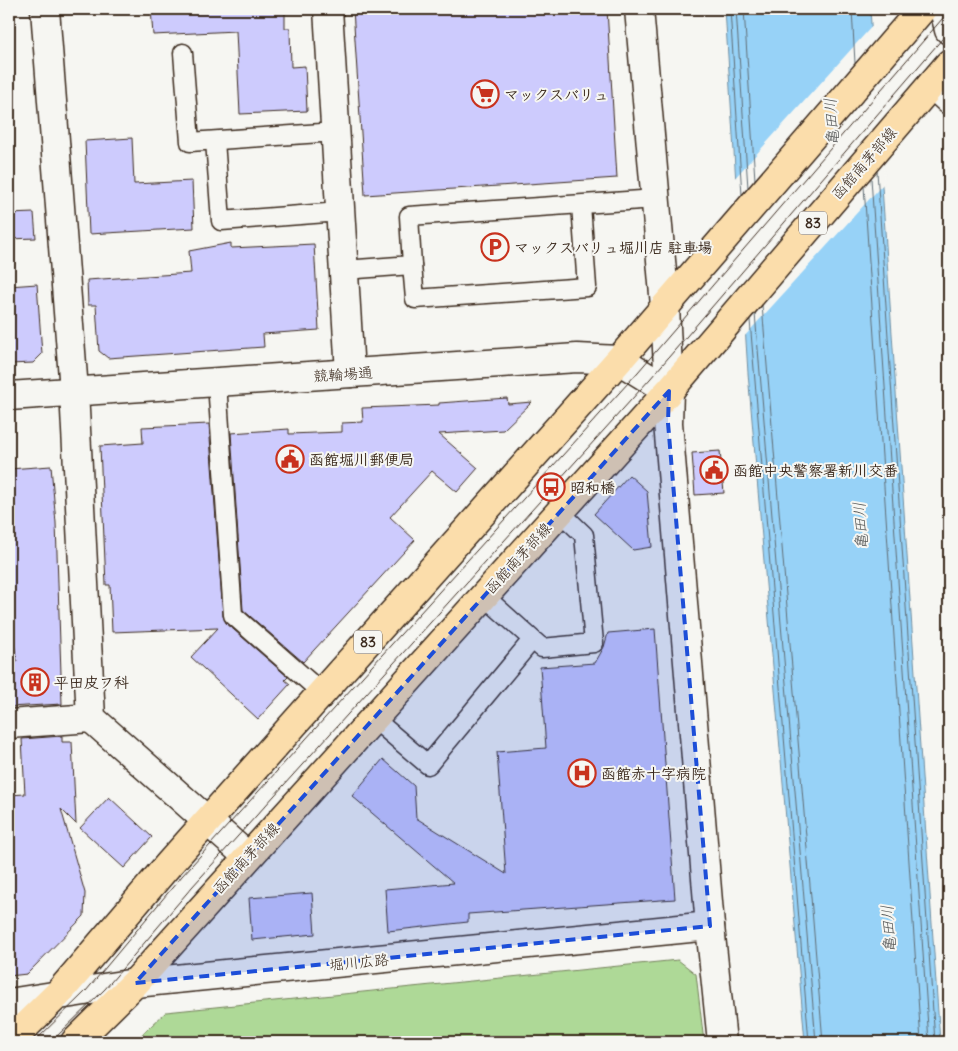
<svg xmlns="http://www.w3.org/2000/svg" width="958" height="1051" font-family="Delius,'Klee One',sans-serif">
<rect width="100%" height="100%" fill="#f6f6f2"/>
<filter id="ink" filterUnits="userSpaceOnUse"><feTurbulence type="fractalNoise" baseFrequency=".02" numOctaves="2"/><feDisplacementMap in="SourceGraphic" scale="10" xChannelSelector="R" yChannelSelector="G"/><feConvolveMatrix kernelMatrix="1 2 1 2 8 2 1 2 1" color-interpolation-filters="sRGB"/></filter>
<g filter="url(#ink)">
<polygon fill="#aed997" stroke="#74825a" points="678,960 696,974 704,1042 134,1042 166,1012"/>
<polygon fill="#97d2f7" stroke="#728fa0" points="725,9 870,9 940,1042 805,1042 748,373"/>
<polygon fill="#f6f6f2" points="874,24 885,182 743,338 733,180"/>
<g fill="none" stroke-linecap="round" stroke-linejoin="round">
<g stroke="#606d75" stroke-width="1">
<polyline points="730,9 742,195"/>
<polyline points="736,9 748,188"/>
<polyline points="744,9 755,180"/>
<polyline points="852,9 855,63"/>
<polyline points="877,171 935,1042"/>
<polyline points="871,178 929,1042"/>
<polyline points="864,186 921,1042"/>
<polyline points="762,305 823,1042"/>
<polyline points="755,313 816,1042"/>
<polyline points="750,320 809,1042"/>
</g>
</g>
<g fill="#cdcbfd" stroke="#3b2a1e">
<polygon points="151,9 285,9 285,28 290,28 291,67 305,66 307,111 240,114 236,31 153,35"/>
<polygon points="353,9 607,9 617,178 365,195"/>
<polygon points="132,138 134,184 192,181 194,228 89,234 85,141"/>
<polygon points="34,213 36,238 9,239 9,214"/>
<polygon points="231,243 231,248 314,244 319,330 263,334 264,347 108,358 99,351 96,305 88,305 87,280 191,273 189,251"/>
<polygon points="37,284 42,354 33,363 9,364 9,286"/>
<polygon points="507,398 508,404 532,402 503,430 439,434 478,468 457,492 432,471 390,517 415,540 303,662 243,610 231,433 289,429 289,434 342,432 342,423 363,422 362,408 439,405 439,403"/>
<polygon points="209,424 223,616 226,623 288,677 285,680 290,684 258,719 191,657 218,628 112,632 110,585 106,585 100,446 143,443 142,427"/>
<polygon points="720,451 724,493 695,495 692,453"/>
<polygon points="51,466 56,523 62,704 9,707 9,662 17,661 9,613 9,469"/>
<polygon points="629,475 647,491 652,547 633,550 594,514"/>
<polygon points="655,629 675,899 468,914 468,922 388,931 385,889 454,883 352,796 383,759 414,786 416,818 506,874 497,752 546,748 540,667 595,663 604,647 608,633"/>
<polygon points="62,736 62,742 72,742 76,824 61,809 85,893 84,916 27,974 9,976 9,795 25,794 22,739"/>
<polygon points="109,797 152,837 124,868 80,828"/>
<polygon points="312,893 315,934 252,940 249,898"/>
</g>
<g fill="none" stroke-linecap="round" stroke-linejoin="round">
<g stroke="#3b2a1e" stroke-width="21">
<g id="lane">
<polyline points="183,53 190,142 336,132"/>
<polyline points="215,141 221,221 340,212"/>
<polyline points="412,265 415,299 587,287 581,205"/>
<polyline points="344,270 412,265 409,216 656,199"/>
<polyline points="217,383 233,615 322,693"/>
<polyline points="484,596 542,648 594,643 584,535 560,512"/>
<polyline points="373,718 428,765 532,640"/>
</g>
</g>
<g stroke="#3b2a1e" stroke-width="31">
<g id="street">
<polyline points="45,9 74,391 91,718 247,856"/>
<polyline points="328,9 350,373"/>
<polyline points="639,9 665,306 669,391 668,423 710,926 722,1042"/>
<polyline points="944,9 949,30"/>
<polyline points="9,724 91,718"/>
<polyline points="9,1003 135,983 710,926"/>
</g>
</g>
<g stroke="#3b2a1e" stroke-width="31">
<g id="secondary">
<polyline points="932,84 949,100"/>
<polyline points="9,396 577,358 619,360 669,391"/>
</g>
</g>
<g stroke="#3b2a1e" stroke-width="31">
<g id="primary">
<polyline points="9,1042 57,995 169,864 619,360 922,9"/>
<polyline points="75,1042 135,983 594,474 669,391 949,64"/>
</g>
</g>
<use href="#lane" stroke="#f6f6f2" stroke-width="18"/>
<use href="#street" stroke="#f6f6f2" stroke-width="28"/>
<use href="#secondary" stroke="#f6f6f2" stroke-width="28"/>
<use href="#primary" stroke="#fbddab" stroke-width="28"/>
<g stroke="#3b2a1e" stroke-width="1">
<polyline points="34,1042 86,991 182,876 638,372 949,11"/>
<polyline points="51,1042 105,989 192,887 650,379 949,31"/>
</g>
</g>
</g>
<path fill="#1d4ed8" fill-opacity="0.2" stroke="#1d4ed8" stroke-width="4" stroke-dasharray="10 6" stroke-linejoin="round" d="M669,391L668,423L710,926L135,983Z"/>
<defs>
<g id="supermarket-ring" transform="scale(1.4375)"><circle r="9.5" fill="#f6f6f2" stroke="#c8321e" stroke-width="1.5"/><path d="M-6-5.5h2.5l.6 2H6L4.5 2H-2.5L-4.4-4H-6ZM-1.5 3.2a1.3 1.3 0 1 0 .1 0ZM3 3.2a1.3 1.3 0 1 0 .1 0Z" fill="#c8321e"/></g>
<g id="parking-ring" transform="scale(1.4375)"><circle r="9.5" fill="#f6f6f2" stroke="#c8321e" stroke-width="1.5"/><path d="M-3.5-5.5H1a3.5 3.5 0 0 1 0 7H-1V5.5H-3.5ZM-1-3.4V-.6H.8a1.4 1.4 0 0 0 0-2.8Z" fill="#c8321e"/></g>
<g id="civic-ring" transform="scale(1.4375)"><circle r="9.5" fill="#f6f6f2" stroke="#c8321e" stroke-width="1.5"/><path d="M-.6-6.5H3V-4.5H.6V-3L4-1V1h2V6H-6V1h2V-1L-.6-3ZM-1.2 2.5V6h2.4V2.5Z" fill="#c8321e"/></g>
<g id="bus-ring" transform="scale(1.4375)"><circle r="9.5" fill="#f6f6f2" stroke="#c8321e" stroke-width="1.5"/><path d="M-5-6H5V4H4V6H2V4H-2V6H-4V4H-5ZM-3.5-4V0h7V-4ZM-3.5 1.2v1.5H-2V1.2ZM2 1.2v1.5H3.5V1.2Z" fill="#c8321e"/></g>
<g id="building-ring" transform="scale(1.4375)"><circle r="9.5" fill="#f6f6f2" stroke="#c8321e" stroke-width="1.5"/><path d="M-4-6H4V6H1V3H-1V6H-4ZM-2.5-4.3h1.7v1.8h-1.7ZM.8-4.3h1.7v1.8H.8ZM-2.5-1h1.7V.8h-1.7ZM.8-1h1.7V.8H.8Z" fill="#c8321e"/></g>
<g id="hospital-ring" transform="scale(1.4375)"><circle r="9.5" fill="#f6f6f2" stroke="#c8321e" stroke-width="1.5"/><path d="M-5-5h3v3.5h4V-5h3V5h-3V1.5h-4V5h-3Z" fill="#c8321e"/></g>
</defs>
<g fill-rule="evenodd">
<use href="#supermarket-ring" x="485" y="94"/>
<use href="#parking-ring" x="495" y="247"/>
<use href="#civic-ring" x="290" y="459"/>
<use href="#civic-ring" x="714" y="470"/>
<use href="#bus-ring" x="551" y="487"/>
<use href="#building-ring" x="35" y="682"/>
<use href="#hospital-ring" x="582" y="773"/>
</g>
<g text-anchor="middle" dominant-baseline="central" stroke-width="4" stroke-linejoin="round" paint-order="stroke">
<g fill="#f6f6f2" stroke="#73675e" stroke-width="1">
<rect x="799" y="211.5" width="28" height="23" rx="4"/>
<rect x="354" y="630.5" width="28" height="23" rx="4"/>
</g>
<g font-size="14" font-weight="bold" fill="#3b2a1e">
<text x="813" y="223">83</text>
<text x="368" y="642">83</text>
</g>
<g font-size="15" font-weight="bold" fill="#3b2a1e" stroke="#f6f6f2" text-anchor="start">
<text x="504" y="94">マックスバリュ</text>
<text x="514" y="247">マックスバリュ堀川店 駐車場</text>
<text x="309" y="459">函館堀川郵便局</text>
<text x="733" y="470">函館中央警察署新川交番</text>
<text x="570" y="487">昭和橋</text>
<text x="54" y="682">平田皮フ科</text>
<text x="601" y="773">函館赤十字病院</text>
</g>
<g font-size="15" fill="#3b2a1e" stroke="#f6f6f2">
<text transform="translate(864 163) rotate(-49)">函館南茅部線</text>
<text transform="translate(343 374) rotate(-4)">競輪場通</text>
<text transform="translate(518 558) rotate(-48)">函館南茅部線</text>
<text transform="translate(246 858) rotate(-48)">函館南茅部線</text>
<text transform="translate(359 962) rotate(-6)">堀川広路</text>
</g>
<g font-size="16" font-style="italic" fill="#525454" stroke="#f6f6f2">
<text transform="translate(831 122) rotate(-94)">亀田川</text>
<text transform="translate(860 526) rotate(-94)">亀田川</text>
<text transform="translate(888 929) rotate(-94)">亀田川</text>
</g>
</g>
<rect width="958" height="1051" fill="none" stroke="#f6f6f2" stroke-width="30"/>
<rect x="15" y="15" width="928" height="1021" fill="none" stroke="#3b2a1e" stroke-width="2" filter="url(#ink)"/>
</svg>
